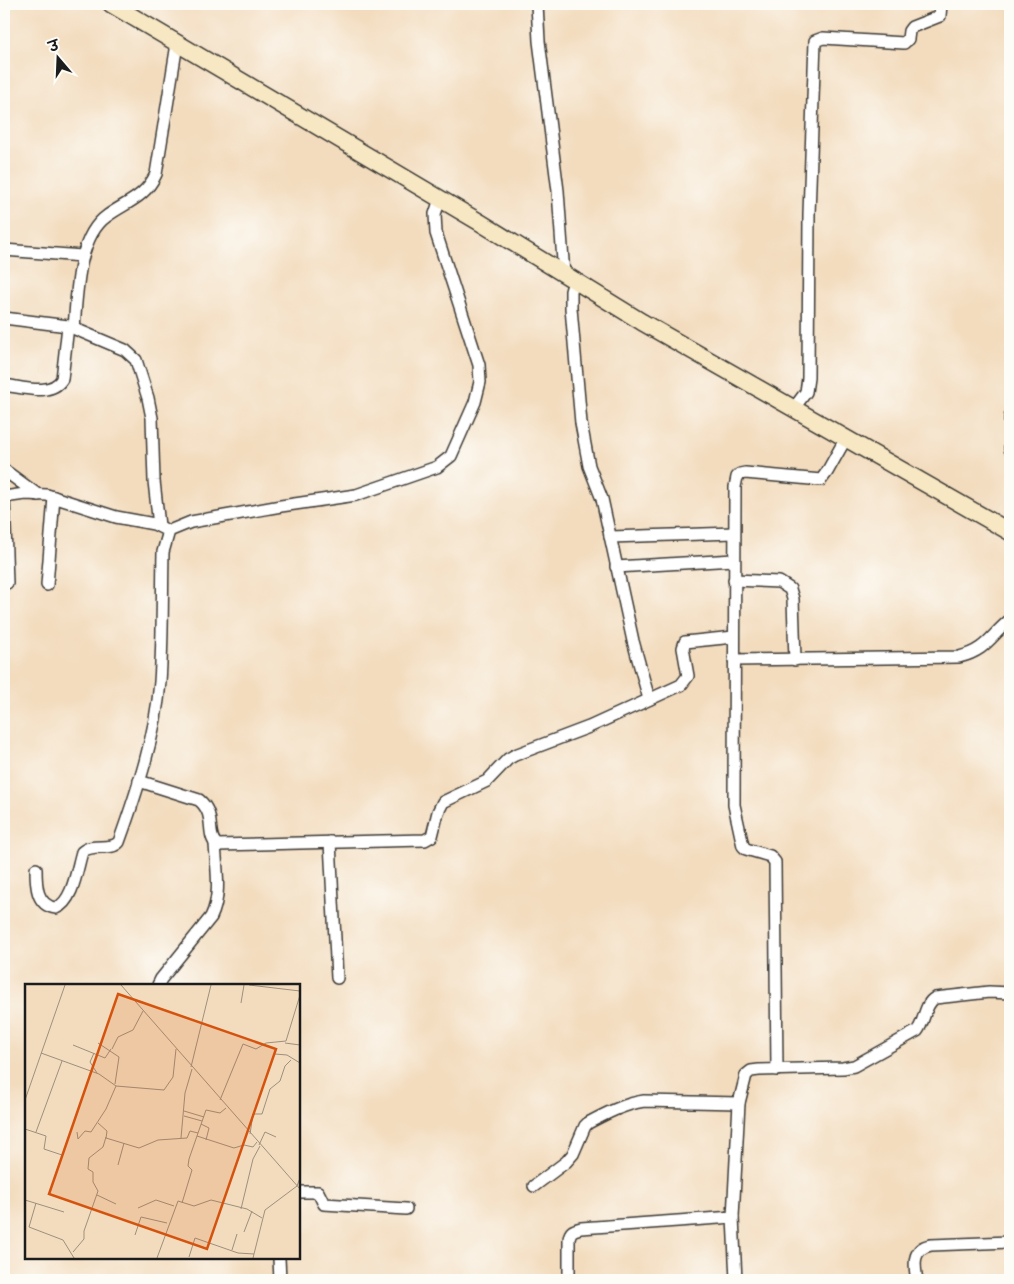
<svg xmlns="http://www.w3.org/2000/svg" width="1014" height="1284" font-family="Sriracha,'Playpen Sans Deva',sans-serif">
<rect width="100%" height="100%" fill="#fdfcf7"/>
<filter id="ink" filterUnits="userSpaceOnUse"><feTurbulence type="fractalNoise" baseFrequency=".02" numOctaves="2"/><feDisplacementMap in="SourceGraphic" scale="10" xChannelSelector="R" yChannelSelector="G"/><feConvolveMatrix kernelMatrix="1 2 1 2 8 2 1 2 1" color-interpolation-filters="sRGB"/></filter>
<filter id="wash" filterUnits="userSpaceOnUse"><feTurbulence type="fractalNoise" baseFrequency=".0096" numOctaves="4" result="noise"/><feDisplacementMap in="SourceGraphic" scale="20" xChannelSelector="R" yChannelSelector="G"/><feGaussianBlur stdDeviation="1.12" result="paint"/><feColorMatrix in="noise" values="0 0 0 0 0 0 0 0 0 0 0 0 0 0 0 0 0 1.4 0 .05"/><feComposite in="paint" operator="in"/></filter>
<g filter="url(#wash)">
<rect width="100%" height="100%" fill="#f3dcbe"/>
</g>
<g filter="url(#ink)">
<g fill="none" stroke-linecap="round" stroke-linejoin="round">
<g stroke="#3c3934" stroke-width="14">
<g id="street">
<polyline points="537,4 539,41 558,191 564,275"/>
<polyline points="4,250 82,256"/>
<polyline points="574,281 571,291 571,308 581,423 589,466 602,499 633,641 649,699"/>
<polyline points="4,318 68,326 125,350 136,360 148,398 152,418 154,481 159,526"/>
<path d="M74,328C77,295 77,237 107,216C126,202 145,198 156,174L177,44"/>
<path d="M4,385C22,387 51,397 62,379L68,326"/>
<polyline points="794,408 806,392 808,378 809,214 815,41 823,38 904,43 908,39 909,31 912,27 940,16 941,4"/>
<polyline points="1010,417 1010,449"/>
<polyline points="4,470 38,495"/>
<polyline points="4,496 7,583"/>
<polyline points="4,497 25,494 47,495 116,517 154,524 164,529"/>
<polyline points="610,537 734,533"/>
<polyline points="616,567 734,560"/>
<polyline points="734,580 779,582 790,589 793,599 795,660"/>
<polyline points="47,585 54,497"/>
<path d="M734,660L959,657C987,650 990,636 1010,620"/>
<path d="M139,781L199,800C217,815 205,834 217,845L425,840L432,836L438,812L443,802L487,781L508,759L515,755L589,727L681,685L688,676L683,648L685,642L734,637"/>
<polyline points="330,842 337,978"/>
<path d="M36,869C36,884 36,906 56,908C73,902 77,868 82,852C93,842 110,852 119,842C137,792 156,734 160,682C163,639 162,595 163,552L169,531L191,522L281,506L356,495L437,467L451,456L475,402L480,382L479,365L436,233L435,214L440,199"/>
<path d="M158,985L161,979L211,917C222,895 216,867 215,843"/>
<polyline points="777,1070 775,862 770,856 746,849 743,846 734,805 735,487 737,477 740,474 745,473 821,480 827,472 846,438"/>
<path d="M534,1186L566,1162L573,1154L585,1126L588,1123C605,1114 624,1104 644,1101L739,1103"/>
<polyline points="299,1192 318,1192 324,1204 406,1209"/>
<polyline points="279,1258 280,1280"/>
<path d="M569,1280V1239C570,1231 573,1230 581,1228L733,1217"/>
<path d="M736,1280L733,1217L739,1103L746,1075L751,1071L759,1070L843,1068L854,1066L917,1031C925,1022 924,1004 935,998L989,992L1010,993"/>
<path d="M917,1280C914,1265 912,1248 931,1245L1010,1242"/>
</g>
</g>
<g stroke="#3c3934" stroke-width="19">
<polyline id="secondary" points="111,4 481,223 642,322 1010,532"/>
</g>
<use href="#street" stroke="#fff" stroke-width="11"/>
<use href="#secondary" stroke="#f7e8c3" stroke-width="16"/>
</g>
</g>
<g transform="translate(25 984)">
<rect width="275" height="275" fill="#f3dcbe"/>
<path fill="none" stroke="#9d8f7d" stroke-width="1" d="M96,1L275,205M224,1L275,7M216,19L219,1M73,59L94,73L90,100M260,59L275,61M48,61L80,74L86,65M87,65L93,53L108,46L118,27M16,69L74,90L91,102M69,69L65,78L72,89M250,70L262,71L275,79M166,83L186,1M0,116L40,1M195,116L218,60L231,65L241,59L261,57L275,11M159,127L179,133M159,132L177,137M73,139L82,147L81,154L114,164L133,156L162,154L165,147L173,149M176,140L184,144L181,156M0,145L21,152L19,165L37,171M11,148L37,77M52,148L53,155L60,147L66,148L81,125L91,102L139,106L148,93L151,65M225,150L228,130H237L245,105L255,97L260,82L266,76M172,152L209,164L219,161L228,163L232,158M156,154L160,109L167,85M234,161L240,148L251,153M93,181L99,159M72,211L91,220M0,216L39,228M11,219L4,243L38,256L49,274M157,219L167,186L163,182L164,175L181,126L195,129L201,124M113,224L131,216L149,222M216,225L228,175L235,162M219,248L227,227M110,251L116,233L142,239M207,266L212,250M48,268L59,255V247L73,207L68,198V188L63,185L64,174L78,163L81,153M164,273L170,254L213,269L229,270M132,274L153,217L169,222L186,216L222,225L237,234M228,274L240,226L272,202L275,194"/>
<path fill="#d4530e" fill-opacity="0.15" stroke="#d4530e" stroke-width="2.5" d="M93,10L251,65L182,265L24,210Z"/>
<rect width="275" height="275" fill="none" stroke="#1c1c1c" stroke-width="2.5"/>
</g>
<rect width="1014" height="1284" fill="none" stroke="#fdfcf7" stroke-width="20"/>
<g transform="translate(58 58) rotate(341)" stroke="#fdfcf7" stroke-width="4" paint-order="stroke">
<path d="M0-4L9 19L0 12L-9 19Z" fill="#1c1c1c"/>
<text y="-8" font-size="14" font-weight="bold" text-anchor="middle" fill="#1c1c1c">उ</text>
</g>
</svg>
